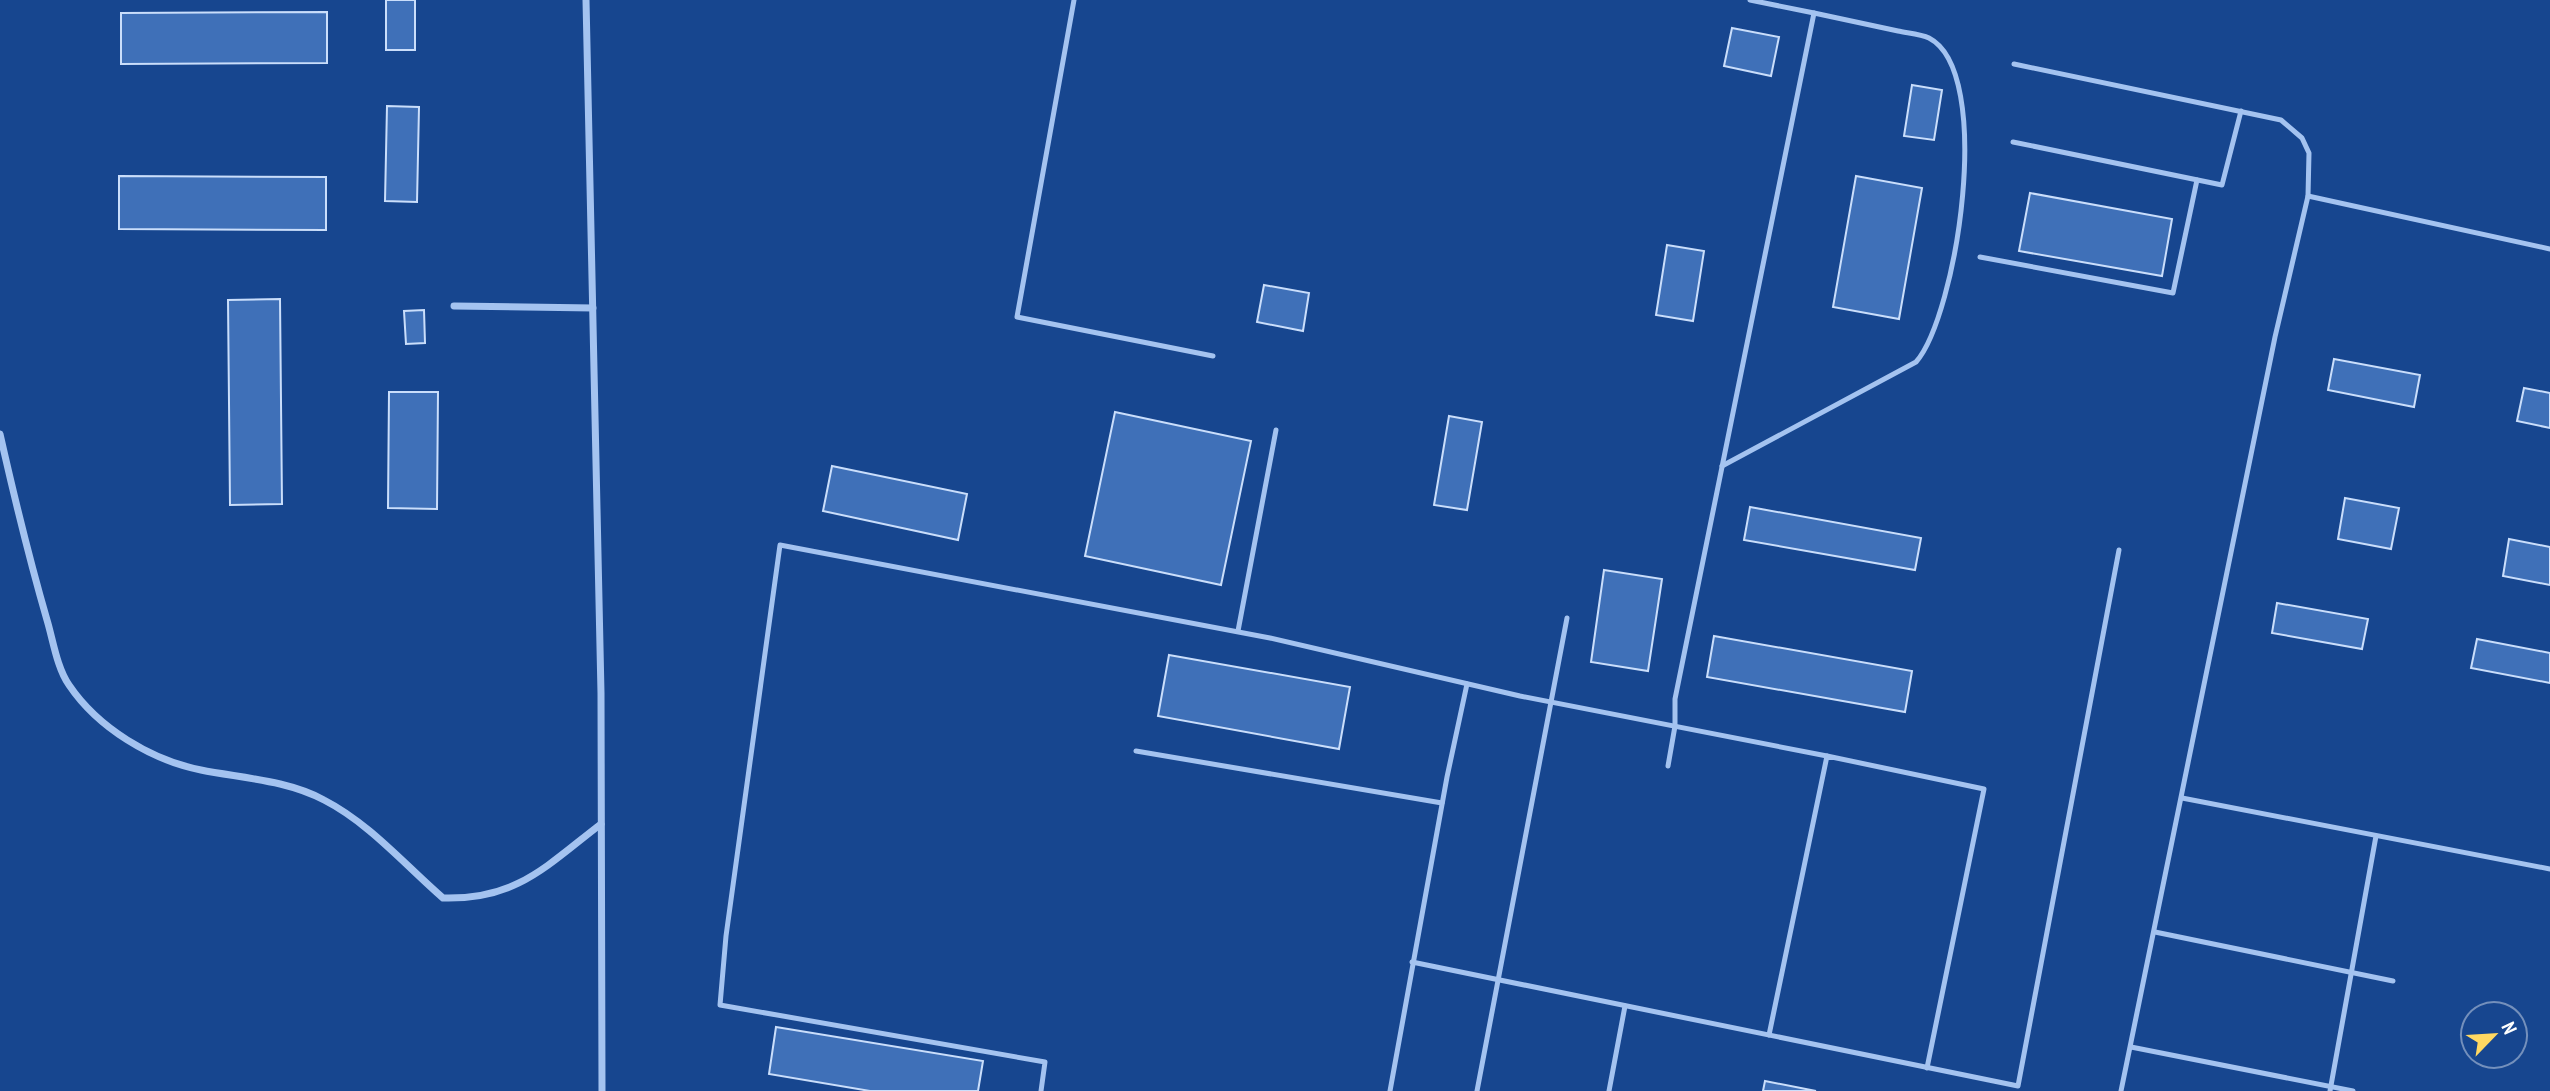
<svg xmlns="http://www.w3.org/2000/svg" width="2550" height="1091" font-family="'PT Sans Narrow',sans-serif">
<rect width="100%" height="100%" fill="#17468f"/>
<g fill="#3f70b8" stroke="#cadefb" stroke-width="2">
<rect x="386" y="0" width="29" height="50"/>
<polygon points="327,12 327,63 121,64 121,13"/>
<polygon points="1732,28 1779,37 1771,76 1724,66"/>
<polygon points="1912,85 1942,90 1934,140 1904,136"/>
<polygon points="387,106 419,107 417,202 385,201"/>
<polygon points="119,176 326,177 326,230 119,229"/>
<polygon points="1856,176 1922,188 1899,319 1833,307"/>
<polygon points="2030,193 2172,219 2162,276 2019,251"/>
<polygon points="1667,245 1704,251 1693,321 1656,315"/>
<polygon points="1264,285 1309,293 1303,331 1257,322"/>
<polygon points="280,299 282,504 230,505 228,300"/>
<polygon points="424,310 425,343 406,344 404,311"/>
<polygon points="2334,359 2420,375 2414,407 2328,390"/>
<polygon points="2524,388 2550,393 2550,428 2517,421"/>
<polygon points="389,392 438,392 437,509 388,508"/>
<polygon points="1115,412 1251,441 1221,585 1085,556"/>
<polygon points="1449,416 1482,422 1467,510 1434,505"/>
<polygon points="832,466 967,494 958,540 823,511"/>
<polygon points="2345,498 2399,508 2391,549 2338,539"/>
<polygon points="1750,507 1921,538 1915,570 1744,540"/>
<polygon points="2509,539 2550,547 2550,585 2503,576"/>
<polygon points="1604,570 1662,579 1648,671 1591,662"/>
<polygon points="2277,603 2368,619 2362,649 2272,633"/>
<polygon points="1714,636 1912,671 1905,712 1707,677"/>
<polygon points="2477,639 2550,653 2550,683 2471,668"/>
<polygon points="1169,655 1350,687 1339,749 1158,716"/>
<polygon points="776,1027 983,1061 978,1091 870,1091 769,1074"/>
<polygon points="1765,1081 1816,1091 1763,1091"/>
</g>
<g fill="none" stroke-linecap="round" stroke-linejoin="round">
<g stroke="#a4c3f0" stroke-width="5">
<polyline points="1074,0 1017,317 1213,356"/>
<polyline points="2014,64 2281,120 2302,138 2309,153 2308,196 2275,337 2121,1091"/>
<polyline points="2013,142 2222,185 2241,111"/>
<polyline points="2308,196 2550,249"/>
<polyline points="1980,257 2173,293 2197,180"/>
<path d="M1722,466L1916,362C1957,315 1995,72 1929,38C1921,34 1907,33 1898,31C1870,25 1842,19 1814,13"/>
<polyline points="1238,631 1276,430"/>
<polyline points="1136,751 1442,803"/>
<polyline points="1668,766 1675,726 1675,699 1814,13 1750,0"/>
<polyline points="2182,798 2550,869"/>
<polyline points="2155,932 2393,981"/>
<polyline points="1412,962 2018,1086 2119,550"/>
<polyline points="1769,1035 1827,756 1984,789 1927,1068"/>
<polyline points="2131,1047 2353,1091"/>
<polyline points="1041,1091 1045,1062 720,1005 726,936 780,545 1270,638 1520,696 1827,756"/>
<polyline points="1390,1091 1447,777 1467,684"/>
<polyline points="1477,1091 1567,618"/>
<polyline points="1609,1091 1625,1006"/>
<polyline points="2330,1091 2376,836"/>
</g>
<g stroke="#a4c3f0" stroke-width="7">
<polyline points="586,0 601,693 602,1091"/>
<polyline points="454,306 593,308"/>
<path d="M0,434C14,496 29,558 47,620C53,640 57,668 69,685C98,728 151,760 201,770C241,778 287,780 324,800C369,823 405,865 443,898C517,900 546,866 601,824"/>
</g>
</g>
<g transform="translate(2494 1035) rotate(65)"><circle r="33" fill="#17468f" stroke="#7490bc" stroke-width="2"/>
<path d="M0-5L12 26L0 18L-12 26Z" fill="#ffd862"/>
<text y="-10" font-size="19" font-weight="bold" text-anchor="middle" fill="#ffffff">N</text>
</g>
</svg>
